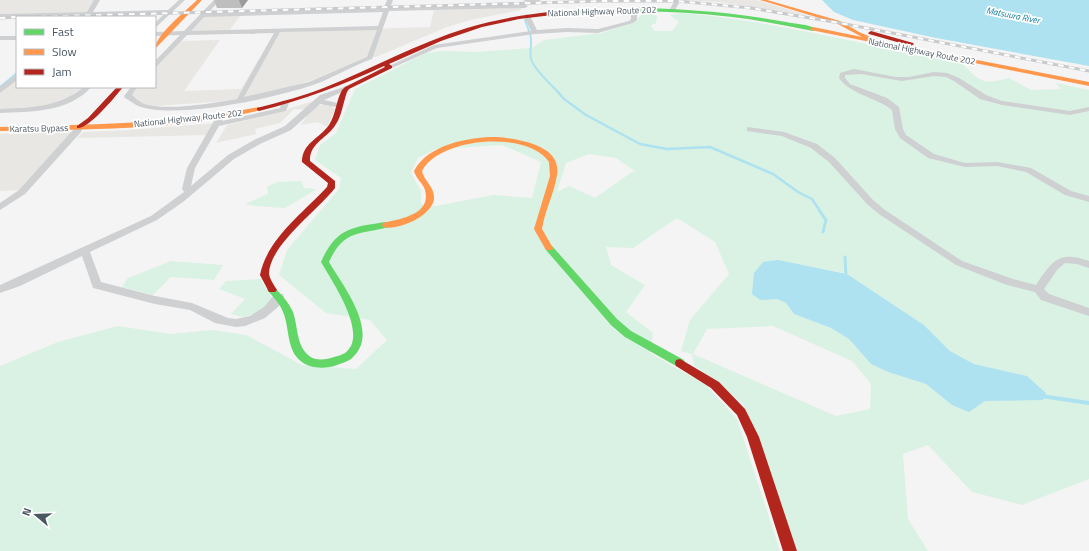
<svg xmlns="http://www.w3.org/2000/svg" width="1089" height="551" font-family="'Titillium Web',sans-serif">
<rect width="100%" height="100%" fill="#f4f4f4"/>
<g fill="#e8e7e3">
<polygon points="0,0 95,0 88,12 0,14"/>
<polygon points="679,0 756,0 812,16 719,2"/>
<polygon points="521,8 521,10 470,20 447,27 376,57 368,57 310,81 279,90 228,101 154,106 138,102 132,97 131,91 136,87 155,87 155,67 180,41 220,40 184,91 241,89 275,32 430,27 434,10"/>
<polygon points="241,15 229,31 189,32 204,16"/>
<polygon points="17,79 17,87 86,87 66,99 50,105 26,109 0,110 0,93"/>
<polygon points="311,102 317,106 326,104 331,106 335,109 327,127 318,122 301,125 311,110 294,109 280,123 255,129 256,134 216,143 227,125 286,111 290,108"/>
<polygon points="216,123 209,135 77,138 83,132 130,130"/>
<polygon points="74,132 21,190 0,191 0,134"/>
</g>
<g fill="#d9f2e3" fill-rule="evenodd">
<path d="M681,13C776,21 868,46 962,63C980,82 983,85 1009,78L1031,90L1061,89L1056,83L1089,90V479L1022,505L972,492L928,445L903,454L908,519L928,551H797L743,404L694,365L692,354L681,351L690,320L729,274L715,242L677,218L633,248L606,247L611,265L645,285L626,312L653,333L650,353L706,385L737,419L780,551H0V366L58,342L118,326L171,334L213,330L246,335L302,365L356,369L387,340L370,320L326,313L279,275L287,250L339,189L341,178L315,160L320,145L336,133L355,89L426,53L442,51L477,52L532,48L544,40L602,33L635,22L642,14H651L657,16L656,23L651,25L654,31H672L679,22L670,15ZM502,145L541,162L532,198L493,195L436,206L421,204V191L411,173L418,158L436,149ZM589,154L616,158L636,172H632L595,198L569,186L557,192L566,163ZM816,268L840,272L847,274L924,325L950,351L974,364L1027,376L1046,393L1043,399L985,401L952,405L926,384L888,372L871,364L849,339L831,328L794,314L786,303L777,299ZM773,326L852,361L871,384L870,409L836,416L693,354L707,329Z"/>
<polygon points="301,181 304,188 317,189 285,208 255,206 245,204 268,194 267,187 277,182"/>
<polygon points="171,261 223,265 214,280 171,277 153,295 122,287 128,278"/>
<polygon points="260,279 272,298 262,312 243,317 231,314 245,299 219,289 226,281"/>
</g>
<g fill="#aee2f0">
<polygon points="822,0 1089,0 1089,66 936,38 853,20 834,12"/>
<polygon points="778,260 847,274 924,325 950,351 974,364 1027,376 1046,393 1043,400 985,401 969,412 952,405 926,384 888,372 871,364 849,339 831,328 794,314 786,303 777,299 760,300 752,294 754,273 763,262"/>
</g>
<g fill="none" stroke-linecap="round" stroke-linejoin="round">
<g stroke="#aee2f0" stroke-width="2">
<polyline points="525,20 529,31"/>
<path d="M530,34C533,42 529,51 531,59C534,70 551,84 559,93"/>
<polyline points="0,87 17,73"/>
</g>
<polyline stroke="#aee2f0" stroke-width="2.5" points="558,92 564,99 586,115 640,144 667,149 710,147 773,174 798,192 812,199 820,211"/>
<g stroke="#aee2f0" stroke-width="3">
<polyline points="819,210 826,220 823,232"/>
<polyline points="845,257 846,277"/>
</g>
<polyline stroke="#aee2f0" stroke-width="4" points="1041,396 1089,403"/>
<g fill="#ced0d2" fill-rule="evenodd">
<polygon points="94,0 100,0 93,12 168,10 179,0 185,0 155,28 155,23 164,14 0,18 0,14 87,12"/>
<path d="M214,0H220L208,13L384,8L387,0H393L390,8L525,4L528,6L525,8L389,11L372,59C352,66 333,78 313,85C275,98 175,120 138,106C134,104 129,100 125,98L124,96L131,87H137L132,95C135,98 139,101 142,103C166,112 212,103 237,99L274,33L187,35L157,66L155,67V61L180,35L155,36V32L184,31ZM383,12L378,26L191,31L204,17ZM377,30L367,57L309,82L244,97L280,32Z"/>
<path d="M523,0H541C537,3 527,3 523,0Z"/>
<polygon points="675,0 681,0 675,10 671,10 670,9"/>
<polygon points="639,7 642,9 637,15 637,20 633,23 598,33 567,32 535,34 437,48 392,68 387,67 434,45 531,31 524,16 527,14 530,16 537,30 567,28 598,29 629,21 631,19 631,15"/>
<rect x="0" y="36" width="17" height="4"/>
<path d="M854,69L896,77H909L934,72L947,73L959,78L986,95L1002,101L1070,111L1089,107V111L1070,115L1002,105L980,99L954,81L946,77L934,76L902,81L861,74L845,75V78L850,84L887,98L899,107L903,129L906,135L934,154L965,163L997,162L1031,168L1071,191L1089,196V202L1065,195L1026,172L997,166L965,167L928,158L900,138L895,129L892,110C876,97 851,95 839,78L840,73Z"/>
<polygon points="17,74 17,80 0,93 0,87"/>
<polygon points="347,86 349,87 349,89 324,100 342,104 342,108 320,104 291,130 260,144 234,159 183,202 157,220 90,252 101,282 155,296 192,303 228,318 236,319 250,316 264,307 275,294 283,294 284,297 278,307 265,318 245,326 236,327 215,323 190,310 155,304 93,288 82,256 20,286 0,293 0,285 151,216 184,192 182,189 187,168 218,114 221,114 225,116 222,121 280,108 282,101 288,101 289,103 286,111 219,126 195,168 191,186 228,155 254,140 285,126 320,95"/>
<path d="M84,87H91C70,112 30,112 0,113V109C30,108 60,107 84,87Z"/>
<polygon points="76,125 82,125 83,127 81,132 25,194 0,210 0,203 19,190 74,129"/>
<path d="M747,127L784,132L817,144L835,158L873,200L885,210L962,261L1013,279L1036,285C1052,261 1059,250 1089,261V268L1077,264L1065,263L1057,270L1044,289L1049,294L1089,308V316L1041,300L1035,292L1007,285L956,265L879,214L867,204L829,162L811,148L782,136L747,131Z"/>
</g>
<g fill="#63d668" fill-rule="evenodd">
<path d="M624,8C678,8 732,12 786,22C795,24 808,24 816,29L813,31C786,26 759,20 732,17C674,10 617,10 559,15L556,13L559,11Z"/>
<path d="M386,222L389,223L390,225L389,227C359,235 344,229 329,262C343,286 380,332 353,357C350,361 342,363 337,365C326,369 311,369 302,362C286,351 290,328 283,312C280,304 274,298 269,292L267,290L269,288H275C282,295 289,303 293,312C298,326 296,344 308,355C314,361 326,360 334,357C337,356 342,355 345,353C370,335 331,280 321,262C336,228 352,227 386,222Z"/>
<polygon points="549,245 552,246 617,319 631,331 684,360 685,363 684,366 680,367 676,366 625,337 611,325 546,250 545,248 546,246"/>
</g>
<g fill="#ff974d" fill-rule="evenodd">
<path d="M197,0H202L155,49C155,35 187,10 197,0Z"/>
<polygon points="760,0 767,0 840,21 859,32 880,41 1089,82 1089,86 811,30 810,29 813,27 862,37 836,23"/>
<path d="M259,107L261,108V110C176,131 87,129 0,131V127C87,125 173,124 259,107Z"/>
<path d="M497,137C519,139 562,145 557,175C554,194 545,210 542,229L553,248L552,250H546L534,229L550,176L549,162C528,130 439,137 422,171C424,181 435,187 434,199C432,216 398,231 383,227L382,225L383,223C399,219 432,215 425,190C423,183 416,179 414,171C428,144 469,137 497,137Z"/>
</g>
<g fill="#b3261e" fill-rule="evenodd">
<path d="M559,11L561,12V14L519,19L482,27L441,41L389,64L392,66V68L349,89L347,92C343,103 342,115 336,124C328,138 309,143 310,161L335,181V188C318,210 270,245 269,273C269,278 274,285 277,290L275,292H269L260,275C267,239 303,213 327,187L328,183L302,162C302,143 319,139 329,125C336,114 336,101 342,90L345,87L385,67L384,66C343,85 303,100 259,111L257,110V108C280,102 304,96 326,87C373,68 418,43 467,28C497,19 528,14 559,11Z"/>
<polygon points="871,31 913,43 914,44 911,46 869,34 868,33"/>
<path d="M117,87H123C116,96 88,130 77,128V126L88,118Z"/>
<polygon points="680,359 719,382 745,409 759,437 797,551 783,551 747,437 737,415 711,388 676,366 675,363 676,360"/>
</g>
<g stroke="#c9cacc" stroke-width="3">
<g id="rail">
<polyline points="30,17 605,1 677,1 751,8 840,23 1089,71"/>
<polyline points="0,18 17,17"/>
</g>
</g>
<use href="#rail" stroke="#fff" stroke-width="2" stroke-dasharray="5.5" stroke-linecap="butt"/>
</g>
<polygon fill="#bebebf" points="214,0 248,0 242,8 217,8"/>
<polygon fill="#9b9b9b" points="239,0 248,0 242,8"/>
<g text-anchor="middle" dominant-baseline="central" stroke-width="3.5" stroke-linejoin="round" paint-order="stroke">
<g font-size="9" fill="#4a5661" stroke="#fff">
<text transform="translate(602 11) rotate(-2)">National Highway Route 202</text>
<text transform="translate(922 51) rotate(11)">National Highway Route 202</text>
<text transform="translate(188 118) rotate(-6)">National Highway Route 202</text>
<text transform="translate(39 128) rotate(-1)">Karatsu Bypass</text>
</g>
<g font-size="9" font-style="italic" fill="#0c7c9b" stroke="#fff">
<text transform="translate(1013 15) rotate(11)">Matsuura River</text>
</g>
</g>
<rect x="16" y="16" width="140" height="72" fill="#ffffff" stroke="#b7bbc0"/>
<rect x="24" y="29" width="20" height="6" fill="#63d668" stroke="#b7bbc0"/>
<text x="52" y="36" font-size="12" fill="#4a5661">Fast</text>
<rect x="24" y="49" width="20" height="6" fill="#ff974d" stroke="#b7bbc0"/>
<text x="52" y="56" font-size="12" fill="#4a5661">Slow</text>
<rect x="24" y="69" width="20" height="6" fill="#b3261e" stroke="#b7bbc0"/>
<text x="52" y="76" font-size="12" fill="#4a5661">Jam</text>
<g transform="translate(36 515) rotate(289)" stroke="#ffffff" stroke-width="3" paint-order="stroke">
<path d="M0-3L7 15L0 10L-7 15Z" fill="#4a5661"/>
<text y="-6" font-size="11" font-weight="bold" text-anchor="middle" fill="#4a5661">N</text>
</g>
</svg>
